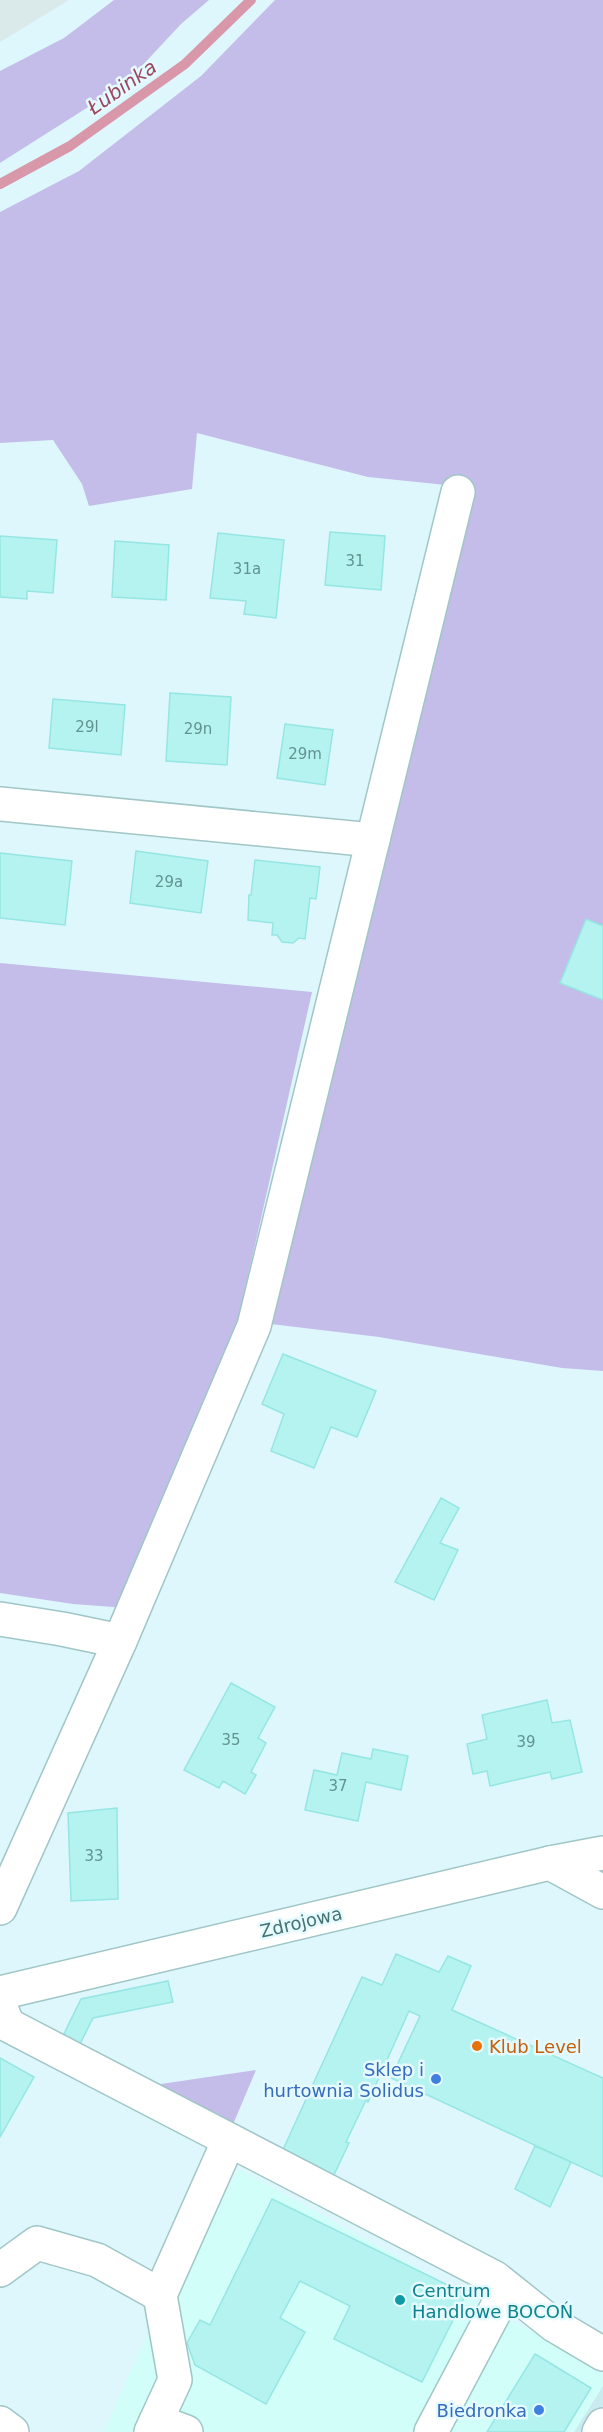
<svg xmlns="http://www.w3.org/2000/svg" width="603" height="2432" font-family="'DejaVu Sans',sans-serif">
<rect width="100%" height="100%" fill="#def7fd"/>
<polygon fill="#caecf1" points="603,2375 603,2432 569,2432"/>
<polygon fill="#d1fef8" points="239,2169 603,2371 603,2386 574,2432 104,2432 141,2348"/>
<polygon fill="#dae9ea" points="0,0 69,0 0,42"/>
<g fill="#c4bdea">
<polygon points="114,0 209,0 181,24 126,83 0,163 0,71 64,38"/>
<polygon points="275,0 603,0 603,1371 562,1368 379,1337 271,1324 446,485 368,477 197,433 192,489 89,506 82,484 53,440 0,443 0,212 79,171 201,76"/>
<polygon points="0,963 312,992 237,1325 127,1608 73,1604 0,1593"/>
<polygon points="256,2070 234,2122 230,2125 154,2085"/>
</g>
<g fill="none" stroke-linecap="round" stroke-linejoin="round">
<polyline stroke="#d898aa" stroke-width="10" points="0,184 70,146 185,64 251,0"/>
</g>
<g fill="#b5f3f1" stroke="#95e6e2" stroke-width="1.5">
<polygon points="330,532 385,536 381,590 325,585"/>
<polygon points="218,533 284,540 276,618 244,614 246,601 210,598"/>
<polygon points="0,536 57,540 53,593 27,591 27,599 0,597"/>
<polygon points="115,541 169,545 166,600 112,597"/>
<polygon points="170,693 231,697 227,765 166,761"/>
<polygon points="53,699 125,705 121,755 49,748"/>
<polygon points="285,724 333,730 325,785 277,778"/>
<polygon points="136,851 208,861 201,913 130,903"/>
<polygon points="0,853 72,861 65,925 0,918"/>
<polygon points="255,860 320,867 316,899 310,898 305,939 299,938 293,943 282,942 277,935 272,935 273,923 248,920 249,895 251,895"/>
<polygon points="586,919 603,926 603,1000 560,983"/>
<polygon points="283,1354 376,1391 357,1437 331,1427 314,1468 271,1451 284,1414 262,1404"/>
<polygon points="441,1498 459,1508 440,1543 458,1550 434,1600 395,1582"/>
<polygon points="231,1683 275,1707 258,1738 266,1743 251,1772 256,1775 245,1794 223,1781 219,1788 184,1770"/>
<polygon points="547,1700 552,1723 570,1720 582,1772 552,1779 550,1772 490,1786 487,1771 473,1774 467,1744 487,1739 482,1715"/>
<polygon points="373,1749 408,1756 401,1790 366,1782 358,1821 305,1810 314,1770 337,1775 342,1753 371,1759"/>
<polygon points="117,1808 118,1899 71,1901 68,1813"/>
<polygon points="396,1954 439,1972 448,1956 471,1966 452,2010 603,2078 603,2177 391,2078 420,2016 409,2011 368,2102 366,2100 346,2142 349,2143 333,2177 281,2154 362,1977 382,1985"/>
<polygon points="168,1981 173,2002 93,2018 76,2052 59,2044 81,1999"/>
<polygon points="0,2058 34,2077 0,2137"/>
<polygon points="535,2146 571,2162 550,2207 515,2189"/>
<polygon points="272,2199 466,2294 422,2382 334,2339 350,2306 300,2281 280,2318 305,2332 266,2404 195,2365 187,2343 200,2320 210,2325"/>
<polygon points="535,2354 591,2388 564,2432 487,2432"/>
</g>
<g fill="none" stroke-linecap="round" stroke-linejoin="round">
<g stroke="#a0c6c6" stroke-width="36">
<g id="minor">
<polyline points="0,804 373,840"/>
<polyline points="0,1619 62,1629 120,1641"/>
<polyline points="550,1863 603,1892"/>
<polyline points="0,1908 120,1641 254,1326 458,492"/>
<polyline points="0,1993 550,1863 603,1853"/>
<polyline points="0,2006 8,2025 495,2278 554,2325 603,2354"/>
<polyline points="0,2270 37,2243 97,2260 160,2295"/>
<polyline points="156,2421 186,2432"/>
<polyline points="0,2423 12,2432"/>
<polyline points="151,2432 175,2380 160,2295 229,2140"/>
<polyline points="431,2432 507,2288"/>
<polyline points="599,2432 603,2425"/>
</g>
</g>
<use href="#minor" stroke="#fff" stroke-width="33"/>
</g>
<circle fill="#e8710a" stroke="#e4faff" stroke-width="2" cx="477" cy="2046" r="6"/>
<g fill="#3f7fe0" stroke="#e4faff" stroke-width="2">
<circle cx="436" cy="2079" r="6"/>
<circle cx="539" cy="2410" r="6"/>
</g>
<circle fill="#0f9aa8" stroke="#e4faff" stroke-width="2" cx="400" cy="2300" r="6"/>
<g text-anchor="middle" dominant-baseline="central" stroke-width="5" stroke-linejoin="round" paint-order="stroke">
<g font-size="15" fill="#629390">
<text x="355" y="561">31</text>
<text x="247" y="569">31a</text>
<text x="87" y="727">29l</text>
<text x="198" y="729">29n</text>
<text x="305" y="754">29m</text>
<text x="169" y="882">29a</text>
<text x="231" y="1740">35</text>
<text x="526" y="1742">39</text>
<text x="338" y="1786">37</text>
<text x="94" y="1856">33</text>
</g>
<g font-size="18" fill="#46736f" stroke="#e4faff">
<text transform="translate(301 1922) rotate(-13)">Zdrojowa</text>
</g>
<g font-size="18" fill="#c56008" stroke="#e4faff" text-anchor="start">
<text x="489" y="2046">Klub Level</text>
</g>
<g font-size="18" fill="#366cbe" stroke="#e4faff" text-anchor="end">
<text x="424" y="2069">Sklep i<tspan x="424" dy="21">hurtownia Solidus</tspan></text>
<text x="527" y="2410">Biedronka</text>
</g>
<g font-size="18" fill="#0d838f" stroke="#e4faff" text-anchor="start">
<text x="412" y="2290">Centrum<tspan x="412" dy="21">Handlowe BOCOŃ</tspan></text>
</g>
<g font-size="20" font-style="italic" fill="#9c475e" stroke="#e4faff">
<text transform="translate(122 87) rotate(-35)">Łubinka</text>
</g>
</g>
</svg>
